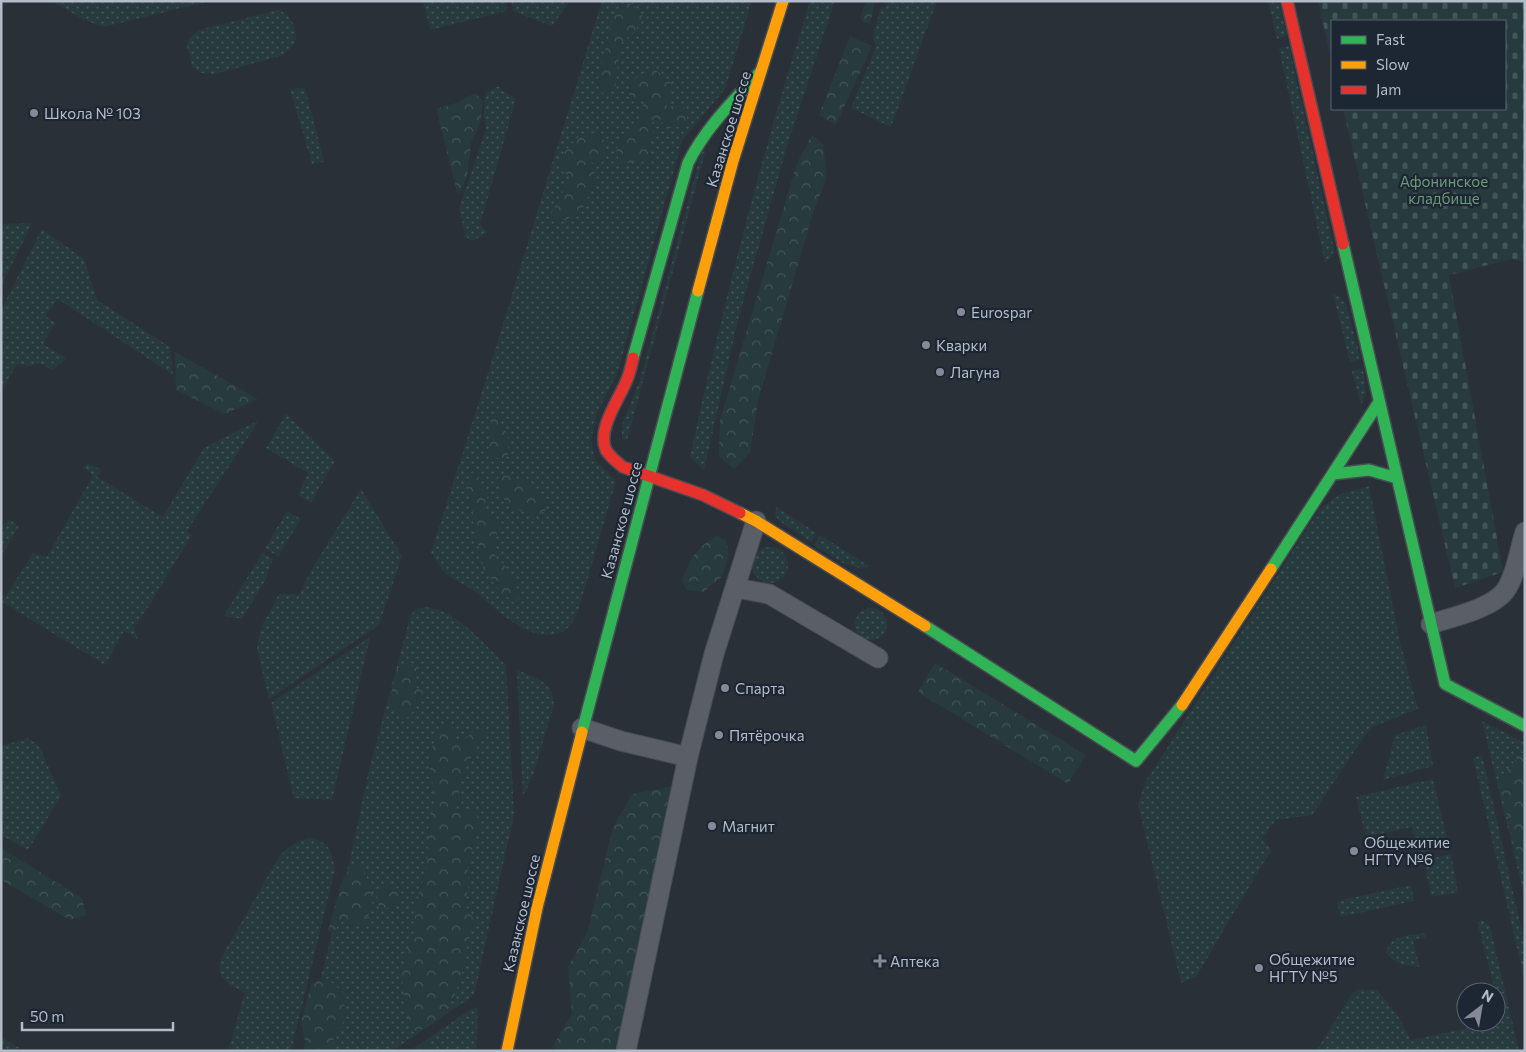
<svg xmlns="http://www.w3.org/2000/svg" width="1526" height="1052" font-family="Commissioner,sans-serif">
<defs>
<pattern id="grass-dots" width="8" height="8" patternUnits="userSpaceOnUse" patternTransform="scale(1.25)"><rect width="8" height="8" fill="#273a3e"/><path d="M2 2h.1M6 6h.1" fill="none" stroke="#445559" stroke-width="1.8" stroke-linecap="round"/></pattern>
<pattern id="forest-crowns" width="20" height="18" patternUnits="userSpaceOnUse" patternTransform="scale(1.25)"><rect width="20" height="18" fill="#273a3e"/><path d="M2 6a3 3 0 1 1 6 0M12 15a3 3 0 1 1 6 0" fill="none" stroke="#445559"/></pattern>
<pattern id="cemetery-stones" width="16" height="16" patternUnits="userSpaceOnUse" patternTransform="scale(1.25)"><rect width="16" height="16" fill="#273a3e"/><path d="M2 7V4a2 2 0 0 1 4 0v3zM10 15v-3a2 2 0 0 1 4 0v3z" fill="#445559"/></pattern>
</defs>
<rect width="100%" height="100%" fill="#2a3038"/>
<g fill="url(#grass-dots)">
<polygon points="52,1 210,1 104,27 84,20"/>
<polygon points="423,1 506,1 507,11 430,30"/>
<polygon points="511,1 570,1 552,26 513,11"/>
<path d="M602,1H752L725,89L682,141L618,371L597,413L591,440L595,460L616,481L578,611C574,619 570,628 562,632C531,646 497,609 475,592C467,585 455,581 446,574C440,568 435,559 431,552L480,399Z"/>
<path d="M810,1H835L787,146L738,320L704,470L690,457C723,303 763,151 810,1Z"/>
<polygon points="891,1 937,1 891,127 851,108 876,47 873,38 880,9"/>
<polygon points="1268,1 1279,1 1287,36 1277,39"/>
<path d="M278,10C290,14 299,29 295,42C292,48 286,52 281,56L214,74H205L197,71L192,66L187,46L188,40L193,35L199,30Z"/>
<polygon points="1289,46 1334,249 1332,257 1325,263 1279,48"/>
<polygon points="499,86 502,90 516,99 480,224 487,232 473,241 466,237 459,209 486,130 484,113 485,93"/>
<polygon points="305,88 324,162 312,164 290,89"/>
<polygon points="706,149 627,440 624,441 622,438 622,425 641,377 701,153"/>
<polygon points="32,223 1,287 1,280 5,274 1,270 1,227 3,224"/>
<polygon points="42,229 84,259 97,300 170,347 173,375 58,299 45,316 55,323 43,344 66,358 53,370 40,363 30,366 17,364 1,392 1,310"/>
<polygon points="1333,294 1340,297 1346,304 1361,360 1350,362"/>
<polygon points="1363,368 1366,394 1361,405 1352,371"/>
<polygon points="286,414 335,461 311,503 298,495 308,473 266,448"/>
<polygon points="259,420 187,531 192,535 137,625 133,624 138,640 124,631 105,665 2,602 33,553 47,557 93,475 83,468 87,463 102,470 97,477 163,517 204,448"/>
<polygon points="1369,486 1400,642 1418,709 1372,727 1361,741 1312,815 1276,820 1262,839 1271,850 1196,977 1181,983 1138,804 1146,781 1319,510 1338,495"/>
<polygon points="361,489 402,556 379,625 269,699 257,649 260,630 279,594 299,594 315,564"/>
<polygon points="776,507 817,533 811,542 781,522 775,516"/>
<polygon points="287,511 301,519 278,557 265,548"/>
<polygon points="8,519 19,526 4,552 1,553 1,535 4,530 2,527"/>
<polygon points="820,535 869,566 863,569 843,563 814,545"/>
<circle cx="770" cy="565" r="18"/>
<polygon points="262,553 273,559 266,579 242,619 224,616"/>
<path d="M425,607C458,610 483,644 506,665L514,815L474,995L392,1051H303L353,846L368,774L411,614L417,609Z"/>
<circle cx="871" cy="624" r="16"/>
<polygon points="370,637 332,800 294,798 271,703"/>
<path d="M517,670C536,678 553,681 554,705L533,775L523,797Z"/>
<polygon points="1482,721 1525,743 1525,899"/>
<polygon points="1426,725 1433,766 1383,780 1395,735"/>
<polygon points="28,738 39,746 61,796 28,850 1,835 1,746"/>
<polygon points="1482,755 1525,945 1525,982 1473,758"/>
<polygon points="1433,779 1449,846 1419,853 1412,827 1366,837 1356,797"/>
<path d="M311,838C331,844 331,850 335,869L291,1051H228L245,993C229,983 215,981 221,958L280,855C290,846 298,840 311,838Z"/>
<polygon points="1451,854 1458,892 1431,897 1424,860"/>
<polygon points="1411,885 1414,901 1340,917 1337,901"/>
<polygon points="1477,921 1484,921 1490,926 1519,1051 1316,1051 1351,995 1358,989 1377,990 1398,1016 1411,1040 1496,1022 1502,1017"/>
<path d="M1425,933L1426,937L1413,941L1420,967C1407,966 1393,964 1386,952C1392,934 1408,936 1425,933Z"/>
<polygon points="474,1007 478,1009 476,1051 410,1051"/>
<path d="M1,1037L20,1048C12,1052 8,1051 1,1046Z"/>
</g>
<g fill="url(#forest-crowns)">
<polygon points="866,1 875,1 870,24 863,22 860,18"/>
<polygon points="628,3 640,10 643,18 635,31 620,44 616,83 613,91 602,93 598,77 614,15"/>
<polygon points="850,36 872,46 836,125 819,115"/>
<polygon points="656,70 672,84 667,106 687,107 687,121 679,127 667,128 658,118 651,124 654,135 649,144 652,163 640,161 622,164 616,154 619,138 640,119 644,102 629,96 631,80"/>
<polygon points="475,93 483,101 480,124 471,143 467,178 458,195 436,109 456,103"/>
<polygon points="593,133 604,140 606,150 603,162 590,163 597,179 583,207 563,222 551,215 558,200 571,179 561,169 561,156 581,134"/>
<polygon points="812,135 823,144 827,177 814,210 758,401 750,453 734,469 719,457 720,420 797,163"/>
<polygon points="175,352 258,399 225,414 176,390"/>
<polygon points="500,413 500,423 508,435 508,455 502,459 489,456 491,415"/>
<polygon points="478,472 478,482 488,491 486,511 499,520 501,526 494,540 495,556 509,570 520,596 514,603 498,589 484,570 473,521 469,483 471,473"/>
<polygon points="501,474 530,484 549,501 545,511 533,517 510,505 498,493"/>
<path d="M717,536L726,540L729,555L722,577L703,592L686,590L682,579C691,559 696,547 717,536Z"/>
<polygon points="404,663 412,663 418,668 413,675 414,686 424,692 411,715 404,720 389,704 397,669"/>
<polygon points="935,663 1086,755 1068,784 918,692"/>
<path d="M445,723L454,728L457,741L465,740L475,729L482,730L486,734L471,757L463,774L456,810H476L480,826L468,862V890L464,903L475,922C468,935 470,936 467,948C464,970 455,1006 437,1020C431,1025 423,1028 417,1032L412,1027L405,1007L401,971L415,928V907L427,867L429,817L437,805L430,772L429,756L440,726Z"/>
<polygon points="1525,750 1525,884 1498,779"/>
<polygon points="689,783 622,1051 553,1051 554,1044 572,1014 568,967 587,933 613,827 632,794"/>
<polygon points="1,848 82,898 86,915 70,920 1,880"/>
<path d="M362,865C371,889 381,904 361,926L340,921L333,934L328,930L342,881L351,866Z"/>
<polygon points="391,885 398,890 401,897 392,908 381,908 377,902 379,888"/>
<polygon points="318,980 331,982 344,993 345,1020 334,1034 332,1051 307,1051 301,1022 311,985"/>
<polygon points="423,1041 429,1046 428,1051 412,1051 414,1048"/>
</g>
<polygon fill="url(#cemetery-stones)" points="1318,1 1525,1 1525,262 1511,259 1449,275 1503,572 1455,588 1343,109 1505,109 1505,21 1332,21 1332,63"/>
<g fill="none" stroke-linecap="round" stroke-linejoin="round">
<g stroke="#484c53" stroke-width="21">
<g id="street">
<polyline points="736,588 769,594 878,658"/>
<path d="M1431,624C1452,617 1491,609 1505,591C1516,576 1519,550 1525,532"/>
<polyline points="582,728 621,741 688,757"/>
<polyline points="626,1051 688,757 714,654 756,521"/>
</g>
</g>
<g stroke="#484c53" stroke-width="14">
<g id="fast">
<polyline points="1343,244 1445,684 1525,726"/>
<path d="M633,358L688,163C706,127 734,100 761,71"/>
<polyline points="1333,474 1369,470 1397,478"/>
<polyline points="1271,569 1379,402"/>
<polyline points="925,626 1136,761 1182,705"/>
<polyline points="582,732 698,291"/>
</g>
</g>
<g stroke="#484c53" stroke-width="14">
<g id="slow">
<polyline points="698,291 733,161 783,1"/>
<polyline points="740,513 756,521 925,626"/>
<polyline points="1182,705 1271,569"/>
<polyline points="507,1051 537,908 582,732"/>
</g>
</g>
<g stroke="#484c53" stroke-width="14">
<g id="jam">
<polyline points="1287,1 1343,244"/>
<path d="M633,358C632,364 630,371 628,377C621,397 596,429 606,450C610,457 617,462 623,467L703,495L740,513"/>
</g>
</g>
<use href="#street" stroke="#5a5e66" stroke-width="19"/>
<use href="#fast" stroke="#30b455" stroke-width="11"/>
<use href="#slow" stroke="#ff9f0a" stroke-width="11"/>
<use href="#jam" stroke="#e5322d" stroke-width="11"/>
</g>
<g fill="#848b96" stroke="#1d2633" stroke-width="2">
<circle cx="34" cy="113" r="5"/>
<circle cx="961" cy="312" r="5"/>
<circle cx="926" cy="345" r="5"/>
<circle cx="940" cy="372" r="5"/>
<circle cx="725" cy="688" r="5"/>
<circle cx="719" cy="735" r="5"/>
<circle cx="712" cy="826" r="5"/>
<circle cx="1354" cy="851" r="5"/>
<path d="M877.5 953.5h5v5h5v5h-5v5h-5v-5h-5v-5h5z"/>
<circle cx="1259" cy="968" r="5"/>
</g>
<g text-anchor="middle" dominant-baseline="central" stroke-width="4.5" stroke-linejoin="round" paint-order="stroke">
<g font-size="15" fill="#b4bcc9" stroke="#1d2633" text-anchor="start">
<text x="44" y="113">Школа № 103</text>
<text x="971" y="312">Eurospar</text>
<text x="936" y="345">Кварки</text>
<text x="950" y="372">Лагуна</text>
<text x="735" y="688">Спарта</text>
<text x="729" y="735">Пятёрочка</text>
<text x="722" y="826">Магнит</text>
<text x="1364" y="842">Общежитие<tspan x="1364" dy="17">НГТУ №6</tspan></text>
<text x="1269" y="959">Общежитие<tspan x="1269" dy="17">НГТУ №5</tspan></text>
<text x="890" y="961">Аптека</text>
</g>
<g font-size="15" fill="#b4bcc9" stroke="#1d2633">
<text transform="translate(728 129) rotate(-73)">Казанское шоссе</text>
<text transform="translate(621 520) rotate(-75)">Казанское шоссе</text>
<text transform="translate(521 913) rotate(-77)">Казанское шоссе</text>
</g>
<g font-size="15" fill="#6b9a76" stroke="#1d2633">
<text x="1444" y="181">Афонинское<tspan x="1444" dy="17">кладбище</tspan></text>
</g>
</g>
<rect width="1526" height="1052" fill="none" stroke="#b4bcc9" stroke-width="5"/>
<rect x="1331" y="20" width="175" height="90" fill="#1d2633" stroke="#59626f"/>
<rect x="1341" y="36" width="25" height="8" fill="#30b455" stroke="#59626f"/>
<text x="1376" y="45" font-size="15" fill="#b4bcc9">Fast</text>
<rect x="1341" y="61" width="25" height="8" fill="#ff9f0a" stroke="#59626f"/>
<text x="1376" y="70" font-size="15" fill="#b4bcc9">Slow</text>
<rect x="1341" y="86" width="25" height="8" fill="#e5322d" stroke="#59626f"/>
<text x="1376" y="95" font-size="15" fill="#b4bcc9">Jam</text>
<g transform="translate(1481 1007) rotate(31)"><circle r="24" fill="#1d2633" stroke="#59626f"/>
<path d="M0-4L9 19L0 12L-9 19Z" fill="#848b96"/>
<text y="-8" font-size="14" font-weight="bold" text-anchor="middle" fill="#b4bcc9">N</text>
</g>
<path d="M22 1022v8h151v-8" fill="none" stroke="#b4bcc9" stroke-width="2.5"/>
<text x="30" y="1022" font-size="15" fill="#b4bcc9" stroke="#1d2633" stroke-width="4" paint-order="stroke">50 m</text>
</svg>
